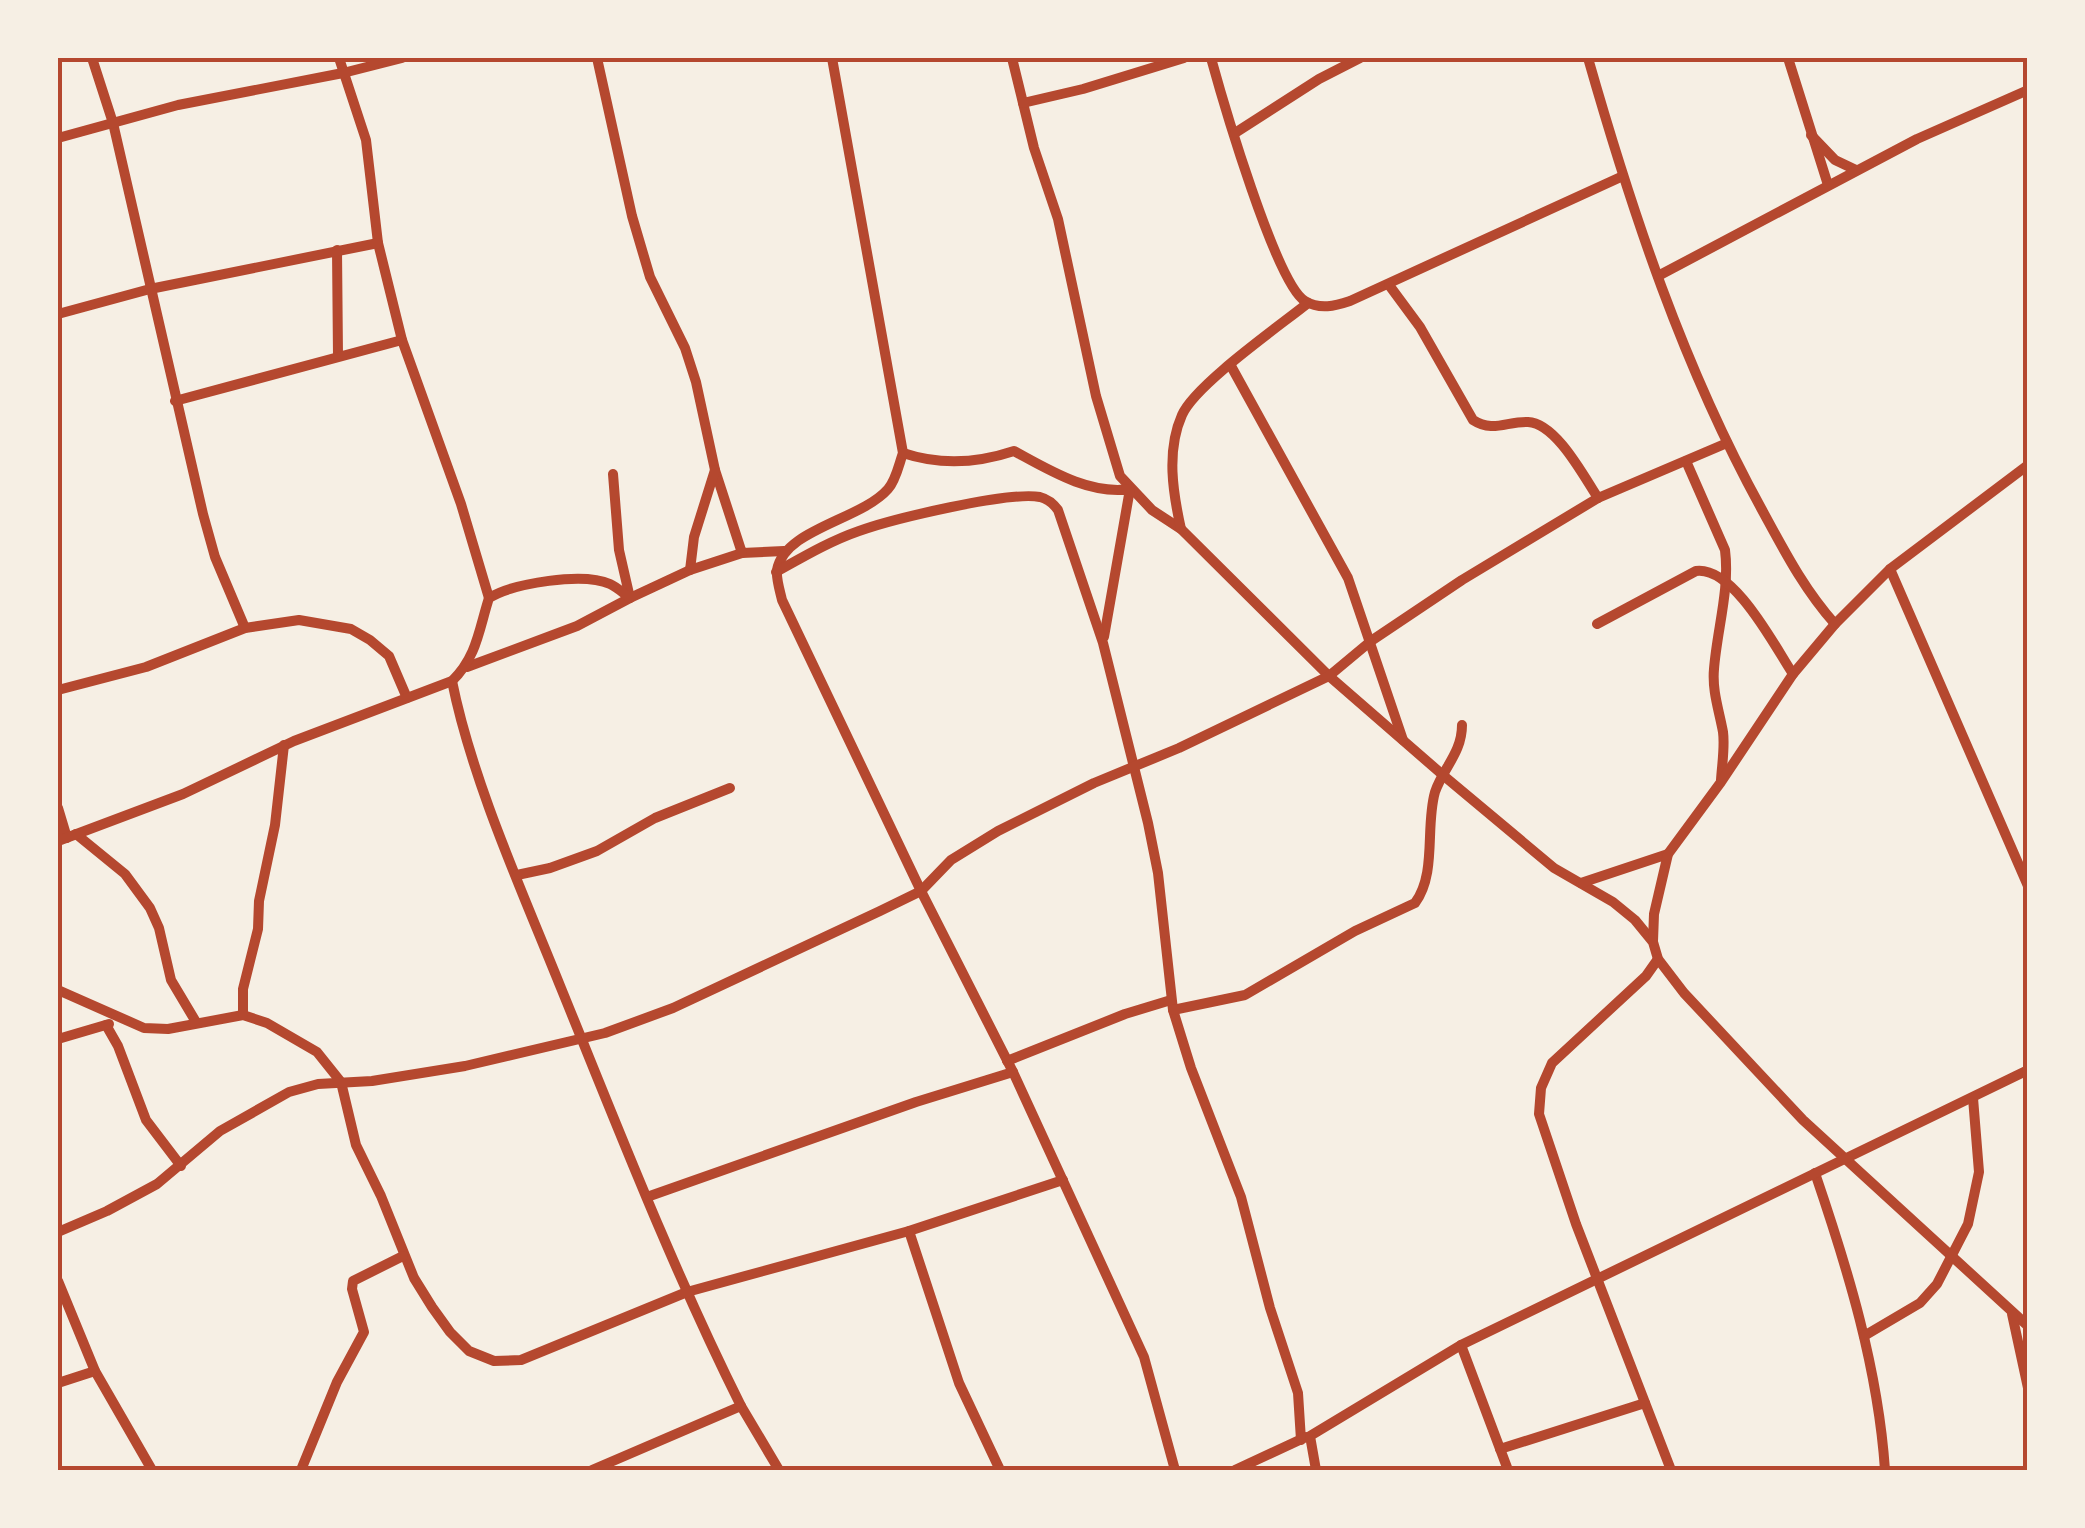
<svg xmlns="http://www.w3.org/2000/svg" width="2085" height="1528" font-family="Figtree,sans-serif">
<rect width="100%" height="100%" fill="#f6efe4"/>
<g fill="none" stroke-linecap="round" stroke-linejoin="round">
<g stroke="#b5482f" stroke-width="10">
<polyline points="92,58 113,123 203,514 215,557 245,628"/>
<polyline points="339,58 366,140 378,243 402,340 461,504 489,598"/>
<polyline points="597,58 632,216 650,277 685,348 696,382 715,470 742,553 784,551"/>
<path d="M832,58L903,453C899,464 896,480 888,489C861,520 784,529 777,570C776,579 780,591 782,600L921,891L1013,1072L1144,1357L1175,1470"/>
<polyline points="1012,58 1034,148 1058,219 1096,396 1120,476 1152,510 1181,529 1329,676 1444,776 1554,868 1613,902 1635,920 1653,942 1658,959 1684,993 1803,1120 2028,1326"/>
<path d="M1211,58C1222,98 1276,284 1305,301C1320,310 1335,306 1350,301L1623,176"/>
<path d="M1588,58C1632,212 1683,366 1761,508C1784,550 1803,588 1835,624"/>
<polyline points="1788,58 1828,185"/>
<polyline points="1023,103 1083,89 1184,58"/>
<polyline points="1235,133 1319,79 1360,58"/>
<polyline points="1811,135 1835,160 1856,170"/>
<polyline points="58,138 178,105 343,73 402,58"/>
<polyline points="337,250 338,355"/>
<polyline points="1658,276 1917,139 2028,90"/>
<path d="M1389,285L1420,327L1473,420C1493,433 1507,421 1528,422C1556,423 1584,477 1598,498"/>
<polyline points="58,314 150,289 378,243"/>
<polyline points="1231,366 1348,578 1403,740"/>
<polyline points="175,401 402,340"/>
<path d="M903,453C939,465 978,463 1014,451C1049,470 1089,495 1130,489L1104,637"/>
<path d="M1686,461L1725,550C1730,589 1717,630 1714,669C1712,691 1719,710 1723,732C1725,747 1722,764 1721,780"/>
<path d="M1181,529C1173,493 1166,451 1182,415C1195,385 1278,327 1308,303"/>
<polyline points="1890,569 2028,886"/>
<polyline points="690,570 694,537 715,470"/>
<path d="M776,572C803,557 830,541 859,531C892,519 1009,491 1040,497C1048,499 1053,503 1058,510L1103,643L1148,823L1158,873L1173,1010L1191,1068L1241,1197L1270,1308L1298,1393L1301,1440"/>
<path d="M1597,624L1696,571C1734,566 1775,647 1793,674"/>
<polyline points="467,667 577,626 630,598 619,550 613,474"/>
<path d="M452,681C472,781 523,893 561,988C618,1128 673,1270 741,1406L592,1470"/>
<polyline points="58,690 146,667 245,628 299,620 351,629 370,640 389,656 407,698"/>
<polyline points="58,808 67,838"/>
<polyline points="76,834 125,874 150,908 159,928 171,980 196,1022"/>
<path d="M58,841L183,794L294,741L452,681C477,657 479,629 489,598C514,583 583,572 610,584C617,587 624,594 630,598L690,570L742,553"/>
<polyline points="517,875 550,868 597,851 655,818 730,788"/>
<polyline points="1581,883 1668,854"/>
<polyline points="1653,941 1654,914 1668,854 1721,782 1793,674 1835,624 1890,569 2028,465"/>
<polyline points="1658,959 1646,976 1552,1063 1541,1088 1539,1114 1576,1224 1671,1470"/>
<polyline points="58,990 144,1028 168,1029 243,1015 267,1023 317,1052 341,1082 356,1145 381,1196 414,1278 432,1307 450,1332 469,1351 494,1361 521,1360 687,1292 909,1231 1063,1180"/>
<path d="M1173,1010L1245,995L1355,931L1415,903C1437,873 1425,827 1435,792C1443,768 1462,753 1462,725"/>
<polyline points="243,1015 243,989 258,929 259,901 275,825 284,745"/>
<polyline points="106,1025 118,1046 146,1120 181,1166"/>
<polyline points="58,1039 109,1024"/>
<polyline points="1007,1061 1125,1014 1171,1000"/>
<path d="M1815,1173C1848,1270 1878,1368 1885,1470"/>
<polyline points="647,1197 916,1102 1013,1072"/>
<polyline points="909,1231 959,1383 1000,1470"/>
<polyline points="58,1232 107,1211 157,1184 220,1131 289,1092 318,1084 372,1081 465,1066 605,1033 673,1008 880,911 921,891 951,860 998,831 1094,783 1179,748 1329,676 1371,641 1462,580 1598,498 1727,443"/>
<polyline points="58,1281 95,1371 152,1470"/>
<polyline points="2012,1314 2028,1388"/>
<polyline points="1864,1336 1920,1303 1937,1284 1968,1224 1979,1172 1973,1098"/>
<polyline points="1461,1345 1508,1470"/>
<polyline points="58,1383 95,1371"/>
<polyline points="741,1406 779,1470"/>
<polyline points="1500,1449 1645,1403"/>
<polyline points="301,1470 337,1382 364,1332 352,1289 353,1281 403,1256"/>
<polyline points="1235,1470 1306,1437"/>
<polyline points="1316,1470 1310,1436 1461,1345 2028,1070"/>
</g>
</g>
<rect width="2085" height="1528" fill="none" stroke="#f6efe4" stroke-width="120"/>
<rect x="60" y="60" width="1965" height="1408" fill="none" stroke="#b5482f" stroke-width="4"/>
</svg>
